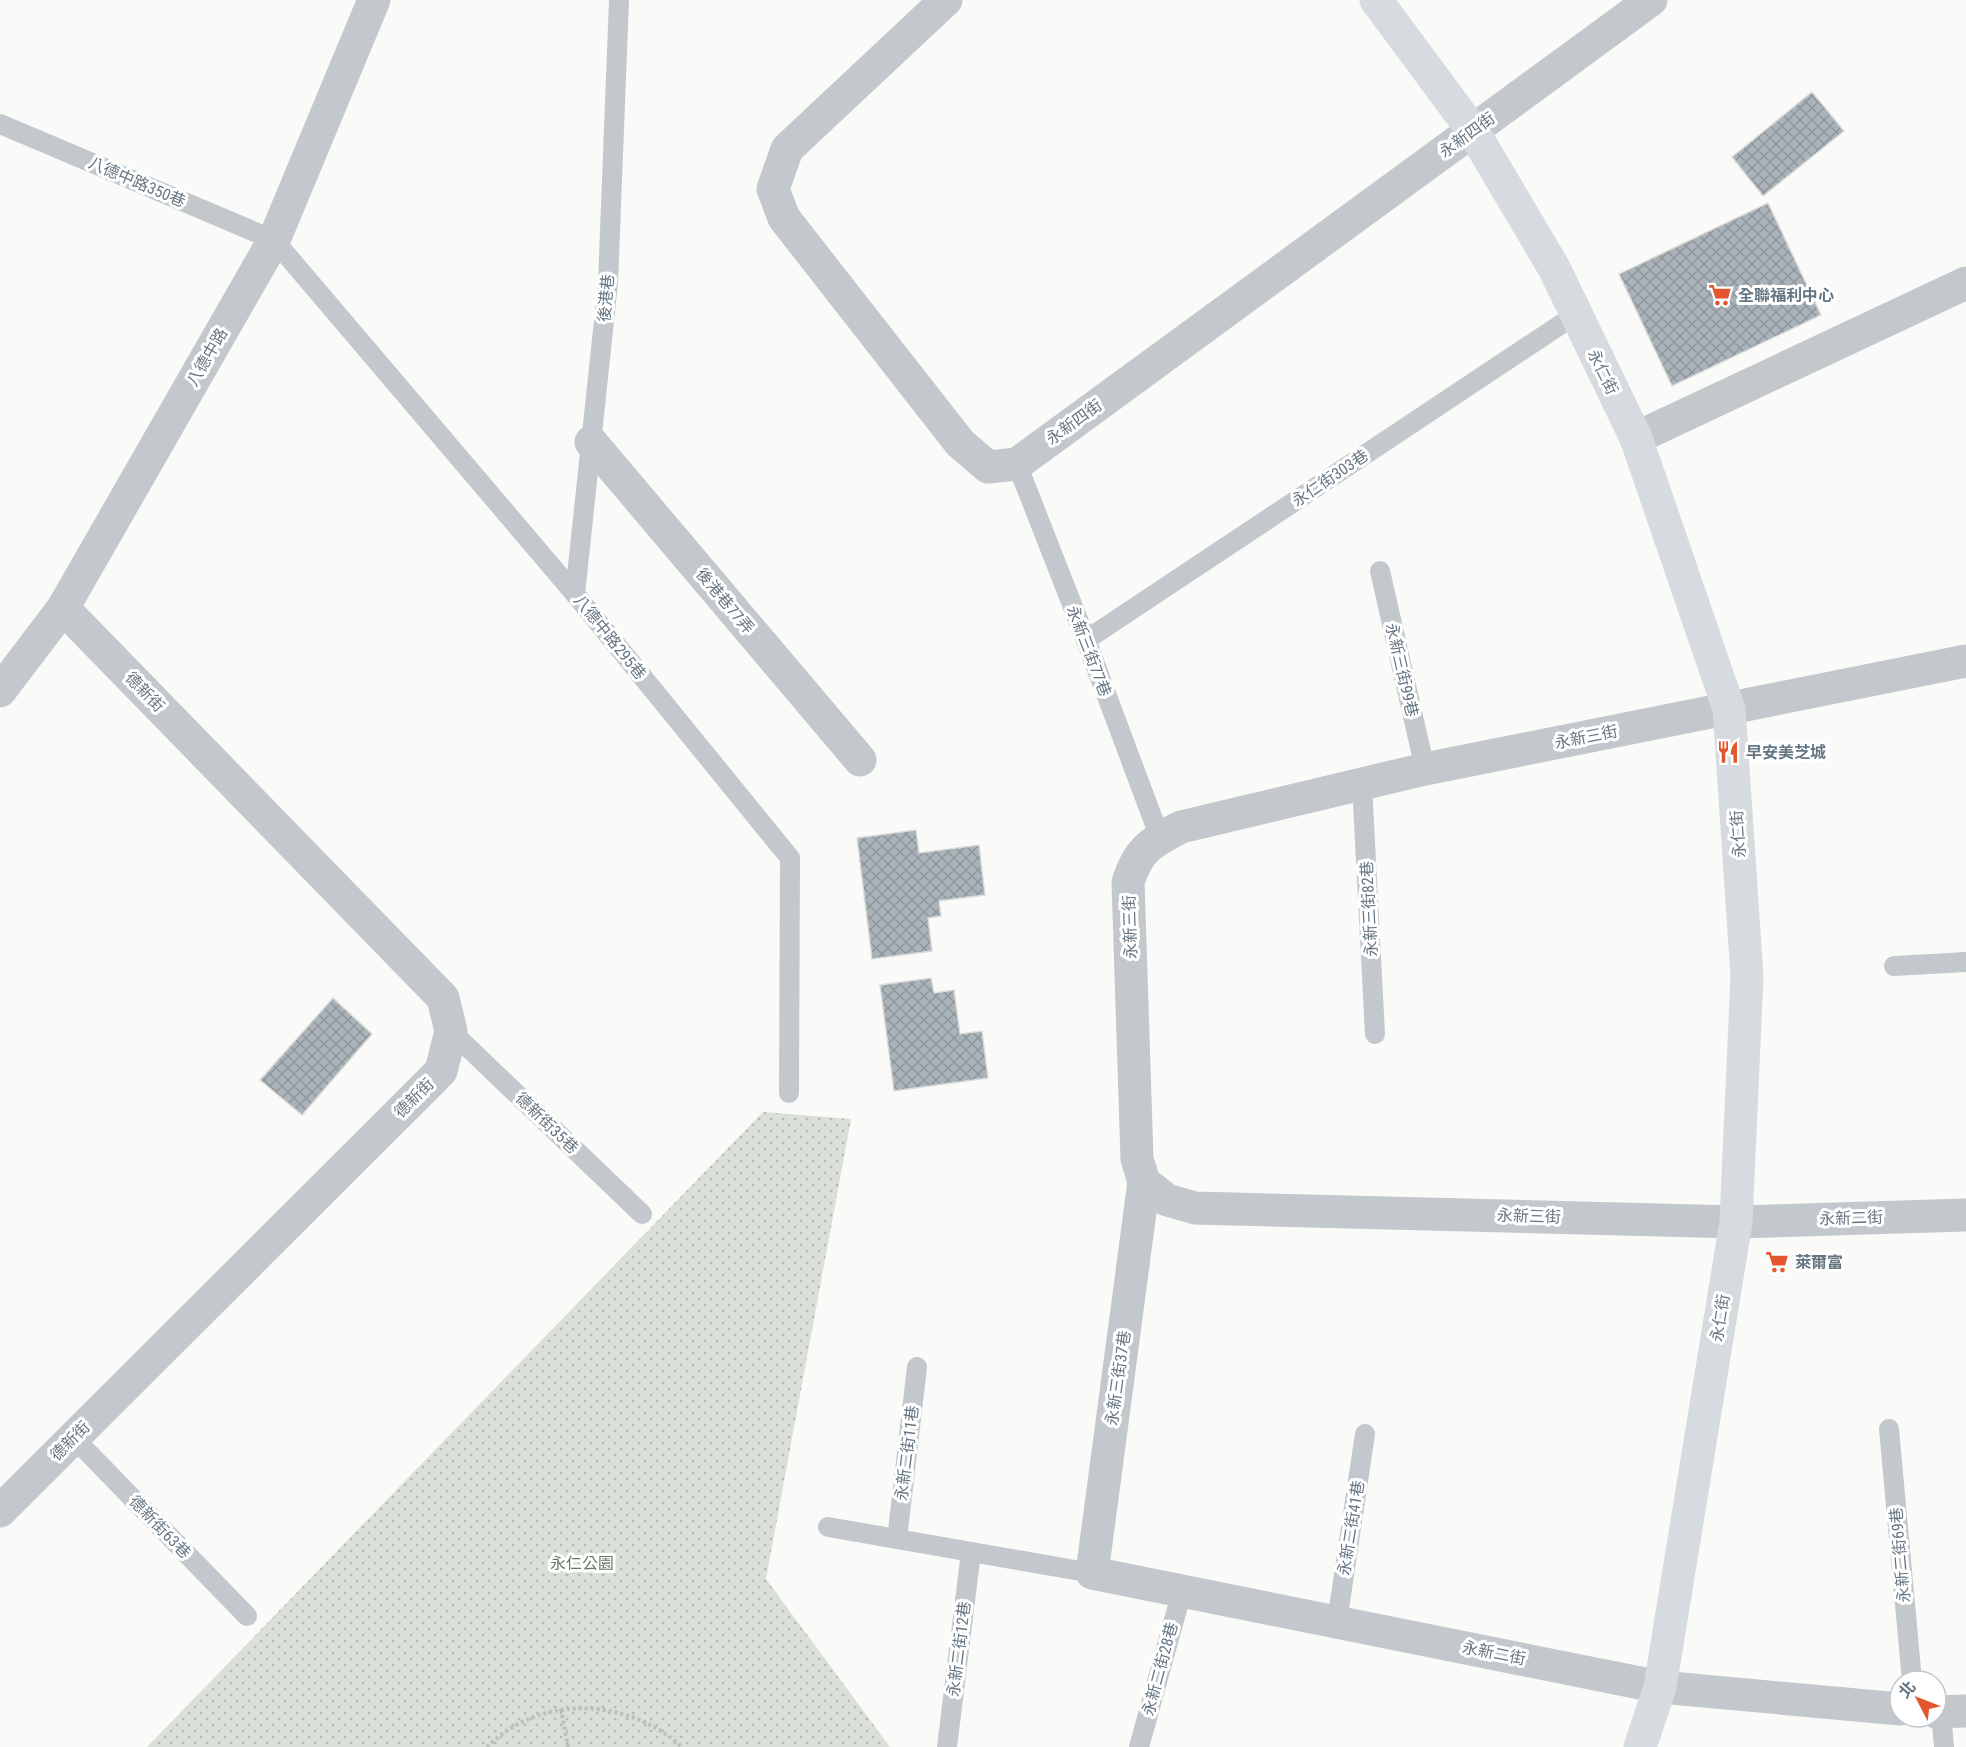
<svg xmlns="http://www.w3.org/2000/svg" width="1966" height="1747" font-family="'Roboto Condensed','Noto Sans TC',sans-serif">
<defs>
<pattern id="park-dots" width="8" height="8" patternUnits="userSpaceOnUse" patternTransform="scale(1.5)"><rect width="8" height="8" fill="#dadfd7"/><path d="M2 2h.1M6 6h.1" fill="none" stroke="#b4b9b4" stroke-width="1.8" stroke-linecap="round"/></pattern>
<pattern id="building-cross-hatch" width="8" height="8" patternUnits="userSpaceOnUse" patternTransform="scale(1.5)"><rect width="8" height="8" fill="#aab3b9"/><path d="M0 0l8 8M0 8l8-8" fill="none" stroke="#8e969c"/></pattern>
</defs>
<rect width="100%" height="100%" fill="#fafaf8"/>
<polygon fill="url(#park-dots)" points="763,1112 851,1119 766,1579 890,1747 147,1747"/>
<g fill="url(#building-cross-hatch)" stroke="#dcdcda" stroke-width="1.5">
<polygon points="1812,92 1844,131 1763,196 1732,157"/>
<polygon points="1768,203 1821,315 1672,386 1619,274"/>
<polygon points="916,830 919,853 979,845 985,895 939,901 941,916 928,918 932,951 872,959 857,838"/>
<polygon points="931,978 934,993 954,990 960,1034 982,1031 988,1078 894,1091 880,985"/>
<polygon points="333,998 372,1034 302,1115 260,1080"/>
</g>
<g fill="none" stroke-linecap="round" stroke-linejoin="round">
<g stroke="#bbbfc2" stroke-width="4" stroke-dasharray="3 3" stroke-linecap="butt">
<polyline points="561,1709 568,1747"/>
<path d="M487,1747C541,1693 628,1698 682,1747"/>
</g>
<g stroke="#c3c8cc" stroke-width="20">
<polyline points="0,124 274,240 575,594 790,858 789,1093"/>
<polyline points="1017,464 1086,640 1160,838"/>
<polyline points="1380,571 1425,769"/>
<polyline points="575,594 608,283 619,0"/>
<polyline points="1086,640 1575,315"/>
<polyline points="1362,784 1375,1034"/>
<polyline points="1894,966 1966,962"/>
<polyline points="451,1031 642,1214"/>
<polyline points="1889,1429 1912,1681"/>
<polyline points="73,1437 247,1616"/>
<polyline points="828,1527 1092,1573"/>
<polyline points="897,1539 917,1367"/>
<polyline points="1337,1622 1365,1434"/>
<polyline points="1941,1712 1944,1747"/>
<polyline points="947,1747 971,1552"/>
<polyline points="1139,1747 1182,1591"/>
</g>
<g stroke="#c3c8cc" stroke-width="33">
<polyline points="946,0 787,149 773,189 784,218 960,443 988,467 1017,464 1651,0"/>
<polyline points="1636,438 1966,283"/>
<polyline points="591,442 860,760"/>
<path d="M1966,661L1425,769L1181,827C1151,843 1139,848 1128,882L1137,1159L1144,1182L1167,1200L1195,1208L1736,1222L1966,1215"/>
<polyline points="0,691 63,608 274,240 374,0"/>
<polyline points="1144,1182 1092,1573 1660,1687 1900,1709"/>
<polyline points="0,1511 441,1071 451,1031 443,998 63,608"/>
<polyline points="1936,1712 1966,1711"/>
</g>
<polyline stroke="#d6dbdf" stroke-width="33" points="1376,0 1473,131 1554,268 1636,438 1729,709 1747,976 1736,1222 1660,1687 1640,1747"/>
</g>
<defs>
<g id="supermarket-bare" transform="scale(1.8)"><path d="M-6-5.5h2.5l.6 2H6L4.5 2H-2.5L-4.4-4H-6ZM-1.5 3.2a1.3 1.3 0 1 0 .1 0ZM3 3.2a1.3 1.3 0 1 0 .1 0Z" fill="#e4572e" stroke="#fff" stroke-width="2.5" paint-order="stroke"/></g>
<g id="restaurant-bare" transform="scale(1.8)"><path d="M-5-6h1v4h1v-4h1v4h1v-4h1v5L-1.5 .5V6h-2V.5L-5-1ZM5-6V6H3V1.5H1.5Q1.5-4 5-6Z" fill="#e4572e" stroke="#fff" stroke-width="2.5" paint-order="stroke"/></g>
</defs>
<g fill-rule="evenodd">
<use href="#supermarket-bare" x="1720" y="295"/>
<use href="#restaurant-bare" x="1728" y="752"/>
<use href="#supermarket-bare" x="1777" y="1262"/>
</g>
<g text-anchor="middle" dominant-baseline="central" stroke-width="6" stroke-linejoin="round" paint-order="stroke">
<g font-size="16" fill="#657683" stroke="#fff">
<text transform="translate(1467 135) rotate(-36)">永新四街</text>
<text transform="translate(137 182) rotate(23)">八德中路350巷</text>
<text transform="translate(606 298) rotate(-85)">後港巷</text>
<text transform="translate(207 357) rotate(-60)">八德中路</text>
<text transform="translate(1603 372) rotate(64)">永仁街</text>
<text transform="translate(1074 422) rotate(-36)">永新四街</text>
<text transform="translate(1330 478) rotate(-34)">永仁街303巷</text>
<text transform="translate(725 601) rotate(50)">後港巷77弄</text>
<text transform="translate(610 637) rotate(51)">八德中路295巷</text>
<text transform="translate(1089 651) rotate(69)">永新三街77巷</text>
<text transform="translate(1402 670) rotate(77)">永新三街99巷</text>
<text transform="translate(145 692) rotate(46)">德新街</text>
<text transform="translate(1586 737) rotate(-11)">永新三街</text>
<text transform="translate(1738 834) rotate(-94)">永仁街</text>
<text transform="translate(1369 909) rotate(-93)">永新三街82巷</text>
<text transform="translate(1130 927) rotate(-92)">永新三街</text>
<text transform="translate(414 1098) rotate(-45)">德新街</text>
<text transform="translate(547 1123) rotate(44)">德新街35巷</text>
<text transform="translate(1529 1216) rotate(2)">永新三街</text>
<text transform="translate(1851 1218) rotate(-2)">永新二街</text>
<text transform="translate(1720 1318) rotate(-81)">永仁街</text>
<text transform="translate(1118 1378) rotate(-82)">永新三街37巷</text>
<text transform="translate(70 1441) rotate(-45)">德新街</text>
<text transform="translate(907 1453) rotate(-83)">永新二街11巷</text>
<text transform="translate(160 1527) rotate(46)">德新街63巷</text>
<text transform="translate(1351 1528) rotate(-81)">永新二街41巷</text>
<text transform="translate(1900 1555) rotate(-95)">永新二街69巷</text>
<text transform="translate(959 1649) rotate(-83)">永新二街12巷</text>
<text transform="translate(1494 1653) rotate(11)">永新二街</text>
<text transform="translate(1160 1669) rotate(-75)">永新二街28巷</text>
</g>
<g font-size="16" font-weight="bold" fill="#657683" stroke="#fff" text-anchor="start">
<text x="1738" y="295">全聯福利中心</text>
<text x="1746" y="752">早安美芝城</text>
<text x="1795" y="1262">萊爾富</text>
</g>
<g font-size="16" fill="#687a64" stroke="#fff">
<text x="582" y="1563">永仁公園</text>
</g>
</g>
<g transform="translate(1918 1699) rotate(312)"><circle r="28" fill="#ffffff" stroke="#c1c8cd" stroke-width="1.5"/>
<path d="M0-4.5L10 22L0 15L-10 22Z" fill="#e4572e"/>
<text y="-9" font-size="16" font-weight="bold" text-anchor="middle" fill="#657683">北</text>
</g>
</svg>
